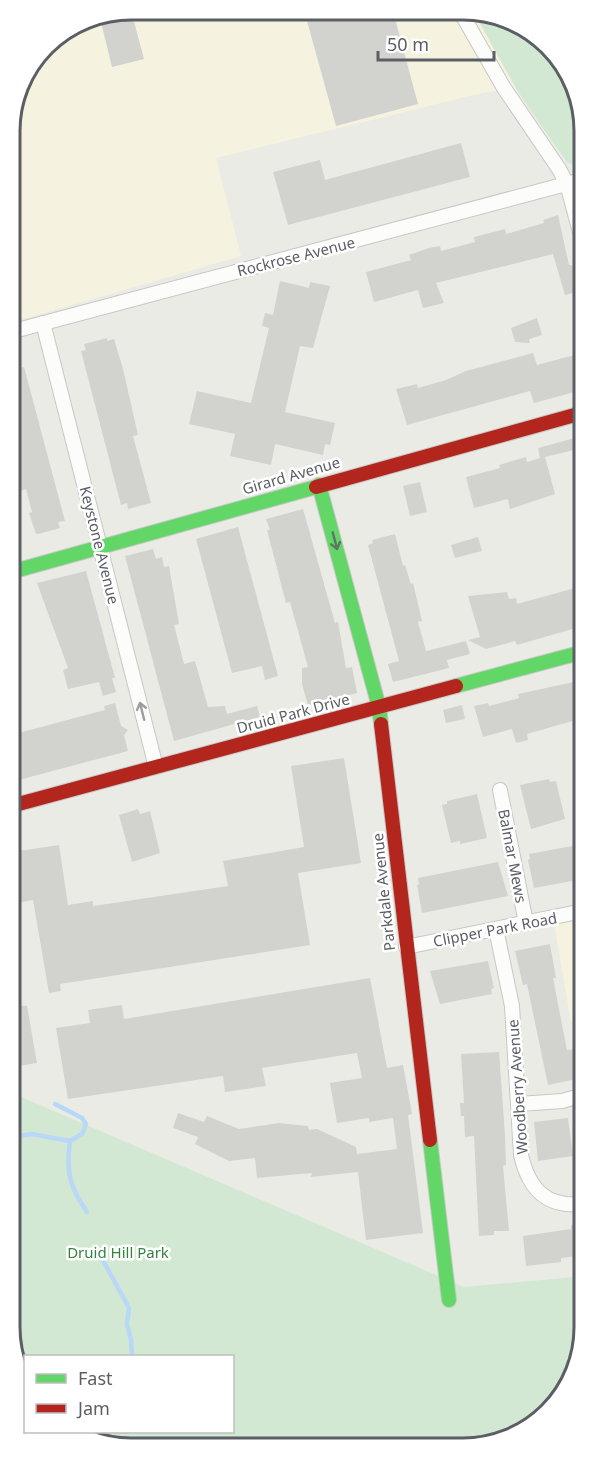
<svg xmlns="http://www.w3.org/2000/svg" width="594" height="1457" font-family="'Noto Sans',sans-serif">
<rect width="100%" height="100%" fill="#ebebe6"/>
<g fill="#f5f2df">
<polygon points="131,9 473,11 517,90 486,92 216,158 241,256 10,323 9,122 22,76 50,39 84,18"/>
<polygon points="583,911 584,1020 571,1022 553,917"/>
</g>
<g fill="#d3e8d3">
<polygon points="473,11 488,11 549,44 581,99 581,167 568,163 540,124 517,90"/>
<polygon points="12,1093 464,1287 585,1276 585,1334 555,1406 495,1444 107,1446 78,1432 232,1432 232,1356 26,1356 25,1378 13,1358"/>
</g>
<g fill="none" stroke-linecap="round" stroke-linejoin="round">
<g stroke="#b9d7f7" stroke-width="4.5">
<polyline points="582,1015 584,1015"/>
<path d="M70,1141C66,1172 69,1186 87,1212"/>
<polyline points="12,1156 18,1150 19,1136 31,1134 70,1141 82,1134 86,1124 82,1118 55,1104"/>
<polyline points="99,1253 129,1308 127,1324 131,1340 132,1356"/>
</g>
</g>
<g fill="#d2d2cf">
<polygon points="304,10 393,11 418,104 336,126"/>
<polygon points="132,14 144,59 112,67 101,22"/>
<polygon points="461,143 470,177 288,225 273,172 320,160 325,180"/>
<polygon points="558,215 569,265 572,265 580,291 565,295 553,254 436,283 444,303 423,308 418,290 374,302 366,272 411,260 409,255 429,248 440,246 441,251 475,242 474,237 505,229 506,234 544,223 543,220"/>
<polygon points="280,281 309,288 310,282 330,286 313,348 300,346 285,412 335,423 330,445 325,444 323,455 275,444 271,465 230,456 235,434 189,424 197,391 251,403 269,328 262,326 265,313 273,315"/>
<polygon points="537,318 542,335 529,339 530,343 515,342 511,328"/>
<polygon points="107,338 107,341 114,339 123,369 138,435 133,436 151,503 128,509 127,503 121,505 81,351 86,350 84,344"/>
<polygon points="533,353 537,365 582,353 582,390 534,403 530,391 407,425 396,389 417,384 418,388 446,380 466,371"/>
<polygon points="24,367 65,521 58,522 60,528 38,534 36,534 29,513 32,512 26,489 18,492 10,464 10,371"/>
<polygon points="582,436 582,448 545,457 555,494 510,509 508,499 474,508 466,477 500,468 499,465 526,457 527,462 540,458 538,448"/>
<polygon points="420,482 427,512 410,516 403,486"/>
<polygon points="303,509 335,623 338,622 346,668 352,667 357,693 308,705 302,684 302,668 308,667 290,602 286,603 267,530 270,530 266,519"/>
<polygon points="238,527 278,676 265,680 262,666 232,673 196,539"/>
<polygon points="395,534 403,566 405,565 411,584 413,583 422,621 418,622 426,651 466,641 470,654 447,660 449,668 393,682 388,664 399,661 368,545 373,543 372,540"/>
<polygon points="478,537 482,551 455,558 451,545"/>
<polygon points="153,549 156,559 162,557 164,567 169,566 179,624 174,625 184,664 195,661 208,707 225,706 227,714 257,706 260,717 174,741 125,556"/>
<polygon points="86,571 115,678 112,678 116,692 103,696 99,682 68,689 63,670 68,668 37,583"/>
<polygon points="582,586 583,626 517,645 515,641 486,649 468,640 480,637 468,596 507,592 509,599 516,598 517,604"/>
<polygon points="583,680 583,718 527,734 528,740 516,743 512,729 483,737 474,706 488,703 489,706 519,698 518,694"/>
<polygon points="115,703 121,726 128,730 124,735 128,751 11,782 11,735 105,710 104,706"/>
<polygon points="462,705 465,719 446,723 443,710"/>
<polygon points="344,758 361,863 298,873 310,945 60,984 61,991 49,993 33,900 12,904 12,852 59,845 68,905 93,901 93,906 228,886 223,861 304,847 291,766"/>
<polygon points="549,779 550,782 556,781 565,819 531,829 520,785"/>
<polygon points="477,794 487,838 460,844 460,841 451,843 442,805 447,804 447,801"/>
<polygon points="138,809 140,814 150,811 160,853 132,862 119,815"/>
<polygon points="583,844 583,879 534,888 528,860 530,859 529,854"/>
<polygon points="498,862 508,896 422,913 417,885 419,884 418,878"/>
<polygon points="550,944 556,978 553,978 567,1050 575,1049 581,1078 548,1085 527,984 523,985 515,951"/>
<polygon points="488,961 494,988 491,989 492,994 440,1004 430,971"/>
<polygon points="370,978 387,1068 403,1065 412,1114 408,1115 423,1233 366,1240 358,1172 311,1177 312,1173 257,1178 255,1158 229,1161 195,1144 198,1137 173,1128 178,1113 204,1122 207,1116 239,1129 279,1123 308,1126 309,1130 317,1129 356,1147 357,1154 397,1149 393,1118 369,1122 369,1118 337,1123 330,1083 362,1078 357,1053 262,1068 266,1086 225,1092 223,1076 68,1099 56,1028 90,1023 88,1010 122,1005 124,1019"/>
<polygon points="15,1005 27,1006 37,1063 12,1067 12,1008 16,1007"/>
<polygon points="499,1052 505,1135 506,1165 503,1166 509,1231 494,1231 494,1235 479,1236 474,1136 465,1137 464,1116 461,1116 460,1103 464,1103 461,1054"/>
<polygon points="568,1118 573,1156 538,1161 534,1122"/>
<polygon points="584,1224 585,1255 561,1258 561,1262 526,1266 523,1236 571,1229 571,1225"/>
</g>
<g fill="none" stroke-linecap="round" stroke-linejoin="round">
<g stroke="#c7c8c6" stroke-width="16">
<g id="street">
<polyline points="460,11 504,88 559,169 567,184 581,236"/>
<polyline points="43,323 156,767"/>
<polyline points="10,332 581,180"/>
<polyline points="500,790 526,923"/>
<path d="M496,929L512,1006L521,1155C529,1190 547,1208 584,1204"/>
<polyline points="406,947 583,911"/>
<polyline points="519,1104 562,1101 584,1095"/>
</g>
</g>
<g stroke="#c8c8c7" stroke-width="16">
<g id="fast">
<polyline points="319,485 379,707 381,724"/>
<polyline points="11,572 316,487"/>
<polyline points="456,686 583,652"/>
<polyline points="430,1140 449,1300"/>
</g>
</g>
<g stroke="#c8c8c7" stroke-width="16">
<g id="jam">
<polyline points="316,487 582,413"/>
<polyline points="381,724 430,1140"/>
<polyline points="11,806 456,686"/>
</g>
</g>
<use href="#street" stroke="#fcfcfb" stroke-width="14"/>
<use href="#fast" stroke="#63d668" stroke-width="14"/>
<use href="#jam" stroke="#b3261e" stroke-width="14"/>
</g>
<defs><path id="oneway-shaft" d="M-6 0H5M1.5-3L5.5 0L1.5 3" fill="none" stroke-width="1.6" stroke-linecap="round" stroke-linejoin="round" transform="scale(1.5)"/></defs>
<use stroke="#5d7665" href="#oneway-shaft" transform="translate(335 541) rotate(75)"/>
<use stroke="#9b9da0" href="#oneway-shaft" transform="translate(142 711) rotate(-104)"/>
<g text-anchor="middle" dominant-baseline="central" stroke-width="5" stroke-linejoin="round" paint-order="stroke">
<g font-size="15" fill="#5b5e64" stroke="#fff">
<text transform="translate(296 256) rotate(-14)">Rockrose Avenue</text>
<text transform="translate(291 475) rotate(-16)">Girard Avenue</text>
<text transform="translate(100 545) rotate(76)">Keystone Avenue</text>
<text transform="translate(293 713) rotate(-15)">Druid Park Drive</text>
<text transform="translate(513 856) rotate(79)">Balmar Mews</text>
<text transform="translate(383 892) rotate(-96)">Parkdale Avenue</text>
<text transform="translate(495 929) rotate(-11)">Clipper Park Road</text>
<text transform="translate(517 1087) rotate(-94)">Woodberry Avenue</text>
</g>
<g font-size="15" fill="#358240" stroke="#fff">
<text x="118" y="1252">Druid Hill Park</text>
</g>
</g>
<path d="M0 0H594V1457H0ZM131 20H463A111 111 0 0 1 574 131V1327A111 111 0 0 1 463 1438H131A111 111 0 0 1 20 1327V131A111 111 0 0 1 131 20Z" fill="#fff" fill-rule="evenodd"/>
<path fill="none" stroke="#5b5e64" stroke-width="3" d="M131 20H463A111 111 0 0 1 574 131V1327A111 111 0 0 1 463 1438H131A111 111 0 0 1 20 1327V131A111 111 0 0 1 131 20Z"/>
<rect x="24" y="1355" width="210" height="78" fill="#ffffff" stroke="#bdbfc1" stroke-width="1.5"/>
<rect x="36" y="1374" width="30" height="9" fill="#63d668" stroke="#bdbfc1" stroke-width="1.5"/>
<text x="78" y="1385" font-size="18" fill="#5b5e64">Fast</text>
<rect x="36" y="1404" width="30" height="9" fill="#b3261e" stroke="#bdbfc1" stroke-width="1.5"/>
<text x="78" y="1415" font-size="18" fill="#5b5e64">Jam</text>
<path d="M378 51v9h116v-9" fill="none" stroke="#5b5e64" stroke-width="3"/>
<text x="387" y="51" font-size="18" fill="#5b5e64" stroke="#ffffff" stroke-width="4.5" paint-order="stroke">50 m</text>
</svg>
